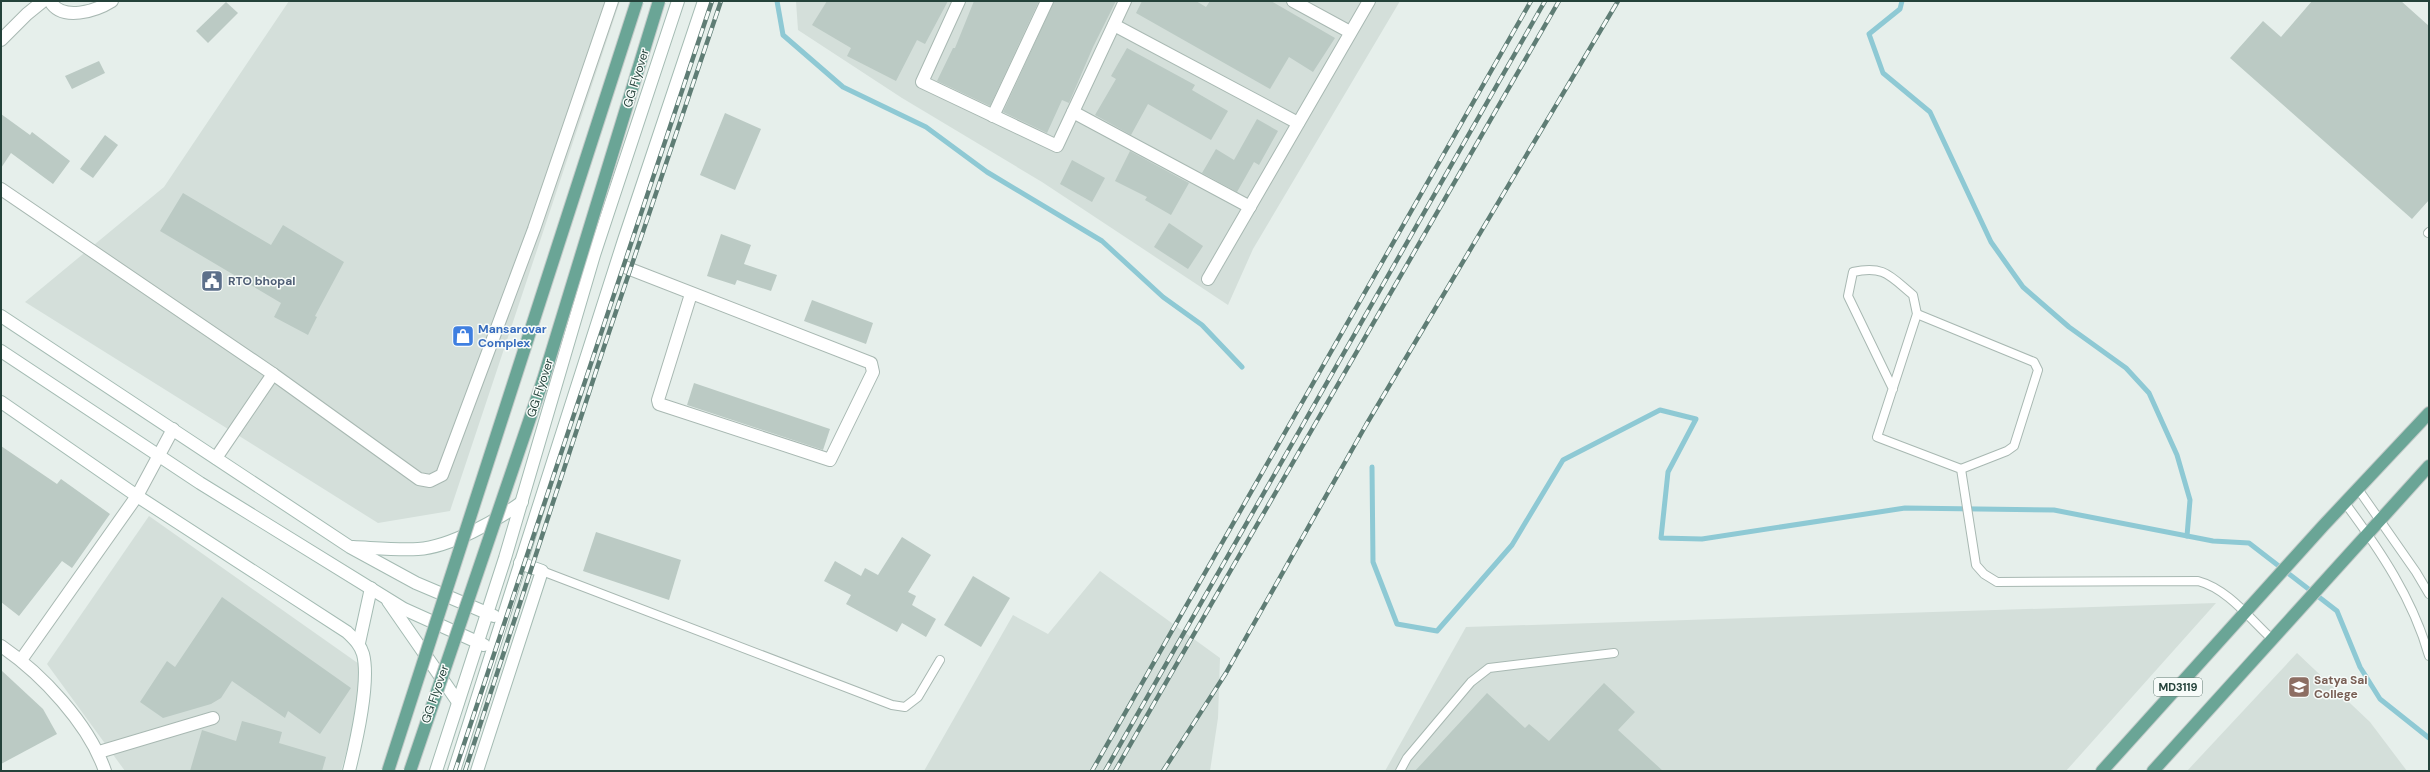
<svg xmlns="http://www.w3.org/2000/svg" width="2430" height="772" font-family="'DM Sans',sans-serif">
<rect width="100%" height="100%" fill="#e6efeb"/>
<g fill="#d4dfda">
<polygon points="289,1 620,1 450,511 378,523 25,302 164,187"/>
<polygon points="796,1 1400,1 1253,249 1228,305 1042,182 902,98 798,30"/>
<polygon points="149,516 369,671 341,771 125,771 47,664"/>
<polygon points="1100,571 1220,658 1218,718 1210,771 924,771 1013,615 1048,634"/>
<polygon points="2216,603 2066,771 1385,771 1466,627"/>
<polygon points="2297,653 2370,722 2407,771 2187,771"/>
</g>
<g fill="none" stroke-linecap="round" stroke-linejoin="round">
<g stroke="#8ec9d4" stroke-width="5">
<polyline points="777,1 783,35 843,87 926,127 987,172 1102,241 1163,297 1202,325 1242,367"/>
<polyline points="1902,1 1900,9 1869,34 1883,73 1930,112 1991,242 2023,287 2069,327 2126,368 2149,393 2177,455 2190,500 2187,536"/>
<polyline points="1372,467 1373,562 1397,624 1437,631 1512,545 1563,460 1660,410 1696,419 1668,472 1661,538 1702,539 1905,508 2054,510 2213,541 2249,543 2337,611 2360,667 2380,699 2429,738"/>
</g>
</g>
<g fill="#bbcac4">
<polygon points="827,1 948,1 925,44 917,40 896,81 847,56 851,48 812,25"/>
<polygon points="974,1 1039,1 990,106 937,81 953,48 955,48"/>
<polygon points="1054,1 1116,1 1093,47 1069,103 1062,100 1047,133 1003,112"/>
<polygon points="1142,1 1196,1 1206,7 1210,1 1271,1 1335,38 1313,72 1289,57 1270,89 1136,13"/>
<polygon points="2312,1 2401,1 2429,26 2429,200 2412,219 2230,58 2263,21 2281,37"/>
<polygon points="226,2 238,13 208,43 196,31"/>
<polygon points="1127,48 1195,85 1192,90 1228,111 1211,140 1148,104 1131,135 1095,115 1116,79 1111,76"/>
<polygon points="99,61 105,73 72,89 65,76"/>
<polygon points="725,113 761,129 735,190 700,175"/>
<polygon points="1,114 30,135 32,132 70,161 53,184 11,153 1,168"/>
<polygon points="1257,119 1278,131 1259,165 1254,162 1237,192 1202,173 1216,149 1234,160"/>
<polygon points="105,135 118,145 93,178 80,169"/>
<polygon points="1130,151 1189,183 1171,215 1145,200 1147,197 1115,181"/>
<polygon points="1072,160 1105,178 1092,202 1060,184"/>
<polygon points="183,193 271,245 283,225 344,262 315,316 317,317 308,335 274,317 281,303 160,231"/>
<polygon points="1169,223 1203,246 1188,269 1154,247"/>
<polygon points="721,234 751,245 744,264 777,275 771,291 737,280 735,285 707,276"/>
<polygon points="812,300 873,323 866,344 804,321"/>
<polygon points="694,383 830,429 823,450 687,405"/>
<polygon points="1,446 57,484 61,479 110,514 72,568 62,561 19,616 1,602"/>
<polygon points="596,532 681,560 669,600 583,571"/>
<polygon points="902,537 931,555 908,592 916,596 912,605 936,619 926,637 902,623 897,632 846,604 851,595 824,581 835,561 861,576 865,568 878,575"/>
<polygon points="973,576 1010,598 981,647 944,625"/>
<polygon points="222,597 351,688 320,734 288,711 285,718 232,681 221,698 211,704 163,718 140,702 167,661 175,667"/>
<polygon points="1,670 43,709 57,734 1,764"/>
<polygon points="1604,683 1635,712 1618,730 1663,771 1415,771 1487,693 1525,728 1529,724 1549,741"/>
<polygon points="242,721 282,732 279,743 326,757 322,771 190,771 202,730 236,741"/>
</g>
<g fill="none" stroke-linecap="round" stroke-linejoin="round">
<g stroke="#a8b8b2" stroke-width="10">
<g id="lane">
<polyline points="2428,233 2429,232"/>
<polyline points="1917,314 2034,362 2038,370 2014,446 2007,451 1961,469"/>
<path d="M1893,389L1848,296L1853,272C1884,265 1890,276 1913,295L1917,314L1877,437L1961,469L1976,565L1984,574L1997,582L2198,581C2228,589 2250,619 2272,639"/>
<polyline points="2358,489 2416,572 2429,594"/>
<path d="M2345,503C2380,550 2413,599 2429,656"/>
<polyline points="542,571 892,705 905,707 918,697 940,660"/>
<polyline points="1400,771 1407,758 1471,682 1489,668 1614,653"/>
</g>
</g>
<g stroke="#a8b8b2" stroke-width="14">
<g id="street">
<path d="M50,1C62,22 96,11 112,1"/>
<polyline points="959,1 922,82 1057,146 1125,1"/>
<polyline points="1293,1 1350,32"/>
<polyline points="1114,25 1298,123"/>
<polyline points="1,40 27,14 43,1"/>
<polyline points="1073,112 1250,207"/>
<polyline points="993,116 1047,1"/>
<polyline points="1,189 273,374 419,479 430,481 442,475 534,229 612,1"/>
<polyline points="617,264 871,363 873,372 830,460 659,404 658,400 691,294"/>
<polyline points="1208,279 1369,1"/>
<polyline points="216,458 273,374"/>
<path d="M1,646C42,674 89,724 105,771"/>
<polyline points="21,660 137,496 173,429"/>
<polyline points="99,752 213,718"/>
</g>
</g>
<g stroke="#a4bbb3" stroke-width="14">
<g id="secondary">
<polyline points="1,316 350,547 416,583 494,616"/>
<polyline points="1,351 200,483 404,609 484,645"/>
<path d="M1,402L137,496L347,632C354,639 360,644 363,654C370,681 356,743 349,771"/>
<path d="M353,547C375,548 397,550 418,549C450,547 496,521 522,502"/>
<polyline points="388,601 458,702"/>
<polyline points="359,643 371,588"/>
<polyline points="436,771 505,558 594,255 678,1"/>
<polyline points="454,771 624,240 704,1"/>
<polyline points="477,771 542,571 520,563"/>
</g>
</g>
<g stroke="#c2cac8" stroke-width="14">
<g id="primary">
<polyline points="2102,771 2323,526 2429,413"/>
<polyline points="2153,771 2429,466"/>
</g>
</g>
<use href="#lane" stroke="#fff" stroke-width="8"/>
<use href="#street" stroke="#fff" stroke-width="12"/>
<use href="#secondary" stroke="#fff" stroke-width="12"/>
<use href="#primary" stroke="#6aa596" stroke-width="12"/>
<g stroke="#5f7d75" stroke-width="4.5">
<g id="rail">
<polyline points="455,771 712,1"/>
<polyline points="465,771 603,350 721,1"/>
<polyline points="1092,771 1531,1"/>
<polyline points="1105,771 1545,1"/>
<polyline points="1115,771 1559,1"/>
<polyline points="1163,771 1226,673 1366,425 1618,1"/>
</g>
</g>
<use href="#rail" stroke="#f7fbf9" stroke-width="3" stroke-dasharray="9" stroke-linecap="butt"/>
<g stroke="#c2cac8" stroke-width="14" stroke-linecap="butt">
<g id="primary-bridge">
<polyline points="388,771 637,1"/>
<polyline points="410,771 543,380 659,1"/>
</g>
</g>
<use href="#primary-bridge" stroke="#6aa596" stroke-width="12"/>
</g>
<defs>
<g id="civic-square" transform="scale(1.15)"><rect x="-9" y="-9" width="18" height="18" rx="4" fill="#5c6f8a" stroke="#f7fbf9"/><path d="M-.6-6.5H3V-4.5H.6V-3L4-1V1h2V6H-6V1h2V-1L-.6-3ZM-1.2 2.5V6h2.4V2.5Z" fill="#fff"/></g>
<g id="shop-square" transform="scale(1.15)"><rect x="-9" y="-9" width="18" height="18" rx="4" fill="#3f7fe0" stroke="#f7fbf9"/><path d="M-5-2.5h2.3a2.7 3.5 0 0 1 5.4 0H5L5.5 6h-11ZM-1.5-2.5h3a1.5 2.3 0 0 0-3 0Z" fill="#fff"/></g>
<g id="university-square" transform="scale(1.15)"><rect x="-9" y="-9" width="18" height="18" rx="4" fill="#8d6e63" stroke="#f7fbf9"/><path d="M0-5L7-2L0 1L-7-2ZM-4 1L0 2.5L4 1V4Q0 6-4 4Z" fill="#fff"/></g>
</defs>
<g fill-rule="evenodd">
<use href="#civic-square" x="212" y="281"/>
<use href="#shop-square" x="463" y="336"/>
<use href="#university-square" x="2299" y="687"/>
</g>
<g text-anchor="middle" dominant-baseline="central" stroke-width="3" stroke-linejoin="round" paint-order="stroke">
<rect fill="#f7fbf9" stroke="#637a73" stroke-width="1" x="2154" y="678" width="48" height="18" rx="3"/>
<g font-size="11" font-weight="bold" fill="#24423a">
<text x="2178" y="687">MD3119</text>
</g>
<g font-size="12" fill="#24423a" stroke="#f7fbf9">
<text transform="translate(636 78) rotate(-73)">GG Flyover</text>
<text transform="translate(540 388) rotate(-72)">GG Flyover</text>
<text transform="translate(435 694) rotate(-71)">GG Flyover</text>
</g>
<g font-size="12" font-weight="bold" fill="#4e5e75" stroke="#f7fbf9" text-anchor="start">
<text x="228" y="281">RTO bhopal</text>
</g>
<g font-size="12" font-weight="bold" fill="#366cbe" stroke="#f7fbf9" text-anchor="start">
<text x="478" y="329">Mansarovar<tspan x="478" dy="14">Complex</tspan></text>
</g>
<g font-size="12" font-weight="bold" fill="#785e54" stroke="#f7fbf9" text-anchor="start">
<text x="2314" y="680">Satya Sai<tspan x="2314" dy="14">College</tspan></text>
</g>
</g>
<rect width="2430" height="772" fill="none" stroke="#24423a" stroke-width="4"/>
</svg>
